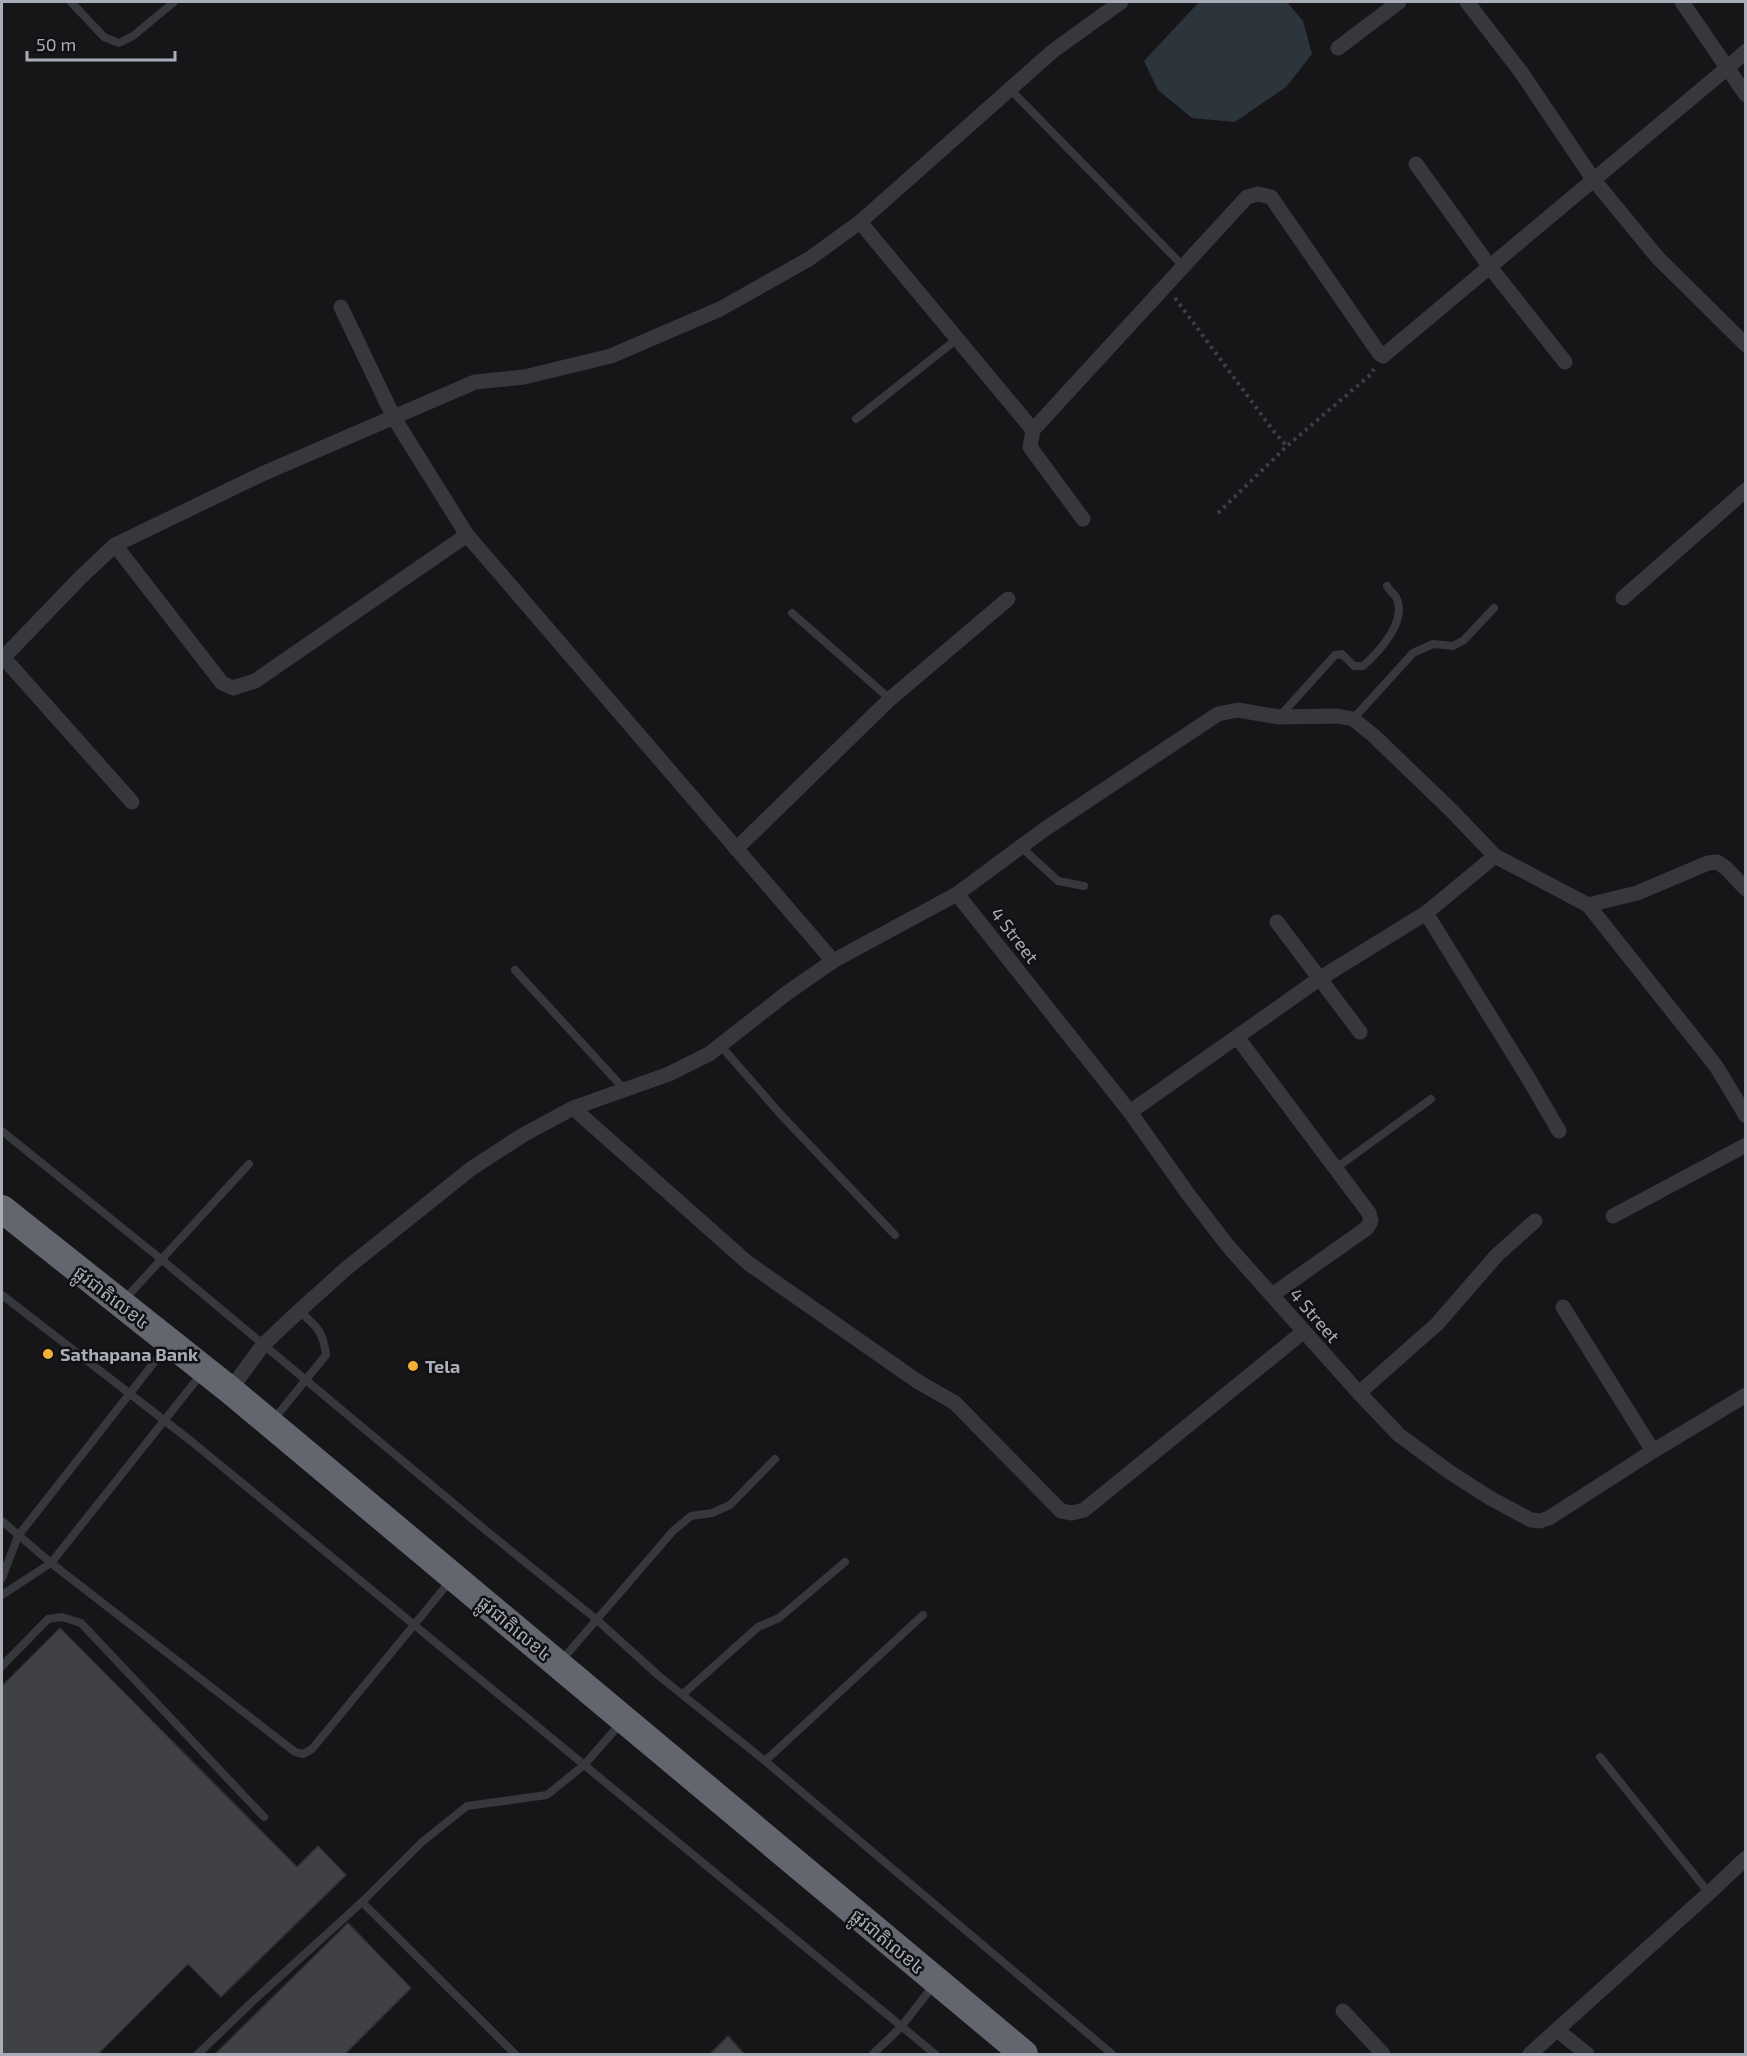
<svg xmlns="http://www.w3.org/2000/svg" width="1747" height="2056" font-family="'Exo 2','Noto Sans Khmer',sans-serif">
<rect width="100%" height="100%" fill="#161618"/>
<polygon fill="#2c353c" points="1199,2 1287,2 1303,21 1312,54 1286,87 1235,122 1192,118 1158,90 1144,61"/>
<g fill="#404145" stroke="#303034" stroke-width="1.5">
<polygon points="60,1628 297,1867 318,1846 346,1875 221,1997 188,1964 97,2055 2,2055 2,1686"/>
<polygon points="348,1923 411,1988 344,2055 214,2055"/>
<polygon points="728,2036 745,2055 709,2055"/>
</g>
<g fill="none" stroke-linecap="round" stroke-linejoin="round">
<g stroke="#3d3f44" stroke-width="4" stroke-dasharray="3 4.5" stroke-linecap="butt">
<polyline points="1175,298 1275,433 1287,446"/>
<polyline points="1218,513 1287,446 1369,376 1374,369"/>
</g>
<g stroke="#37383d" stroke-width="8">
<polyline points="71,2 104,37 119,43 133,36 174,2"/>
<polyline points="1009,88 1183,266"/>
<polyline points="856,419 957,339"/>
<polyline points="792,613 890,699"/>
<path d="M1280,716L1335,655L1342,654L1354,666H1363C1379,652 1408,621 1396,597C1394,594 1389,590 1387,586"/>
<polyline points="1353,719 1413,653 1433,644 1453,646 1464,640 1494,608"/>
<polyline points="1021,847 1058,881 1084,886"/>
<polyline points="515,970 625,1090"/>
<polyline points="720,1045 783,1117 895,1235"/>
<polyline points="2,1131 161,1259 489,1533 596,1619 659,1676 765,1761 1112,2054"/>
<polyline points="1336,1168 1431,1099"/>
<polyline points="2,1295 191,1441 935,2054"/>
<polyline points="124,1300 249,1164"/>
<path d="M274,1419L326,1355C323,1330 316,1326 299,1311"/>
<polyline points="2,1521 51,1563 295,1752 303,1754 312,1749 451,1580"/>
<polyline points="2,1578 18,1536 167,1346"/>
<polyline points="2,1595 51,1563 202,1373"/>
<polyline points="561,1661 673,1531 691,1516 712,1513 730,1505 775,1459"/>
<polyline points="2,1666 48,1619 62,1617 81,1623 264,1817"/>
<polyline points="683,1694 758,1627 779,1618 845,1562"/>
<polyline points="1600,1757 1709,1893"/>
<polyline points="765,1761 923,1615"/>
<polyline points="362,1902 515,2054"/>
<polyline points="198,2054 252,2002 362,1902 422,1842 467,1806 547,1795 584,1765 621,1723"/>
<polyline points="873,2054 901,2027 933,1986"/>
</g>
<g stroke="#37383d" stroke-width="15">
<polyline points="1467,2 1521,72 1593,179 1658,258 1746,345"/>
<polyline points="1682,2 1746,95"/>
<polyline points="1338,48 1399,2"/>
<polyline points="1416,164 1490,267 1565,362"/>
<polyline points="860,222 1033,430 1030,447 1083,519"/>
<polyline points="341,307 394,418 467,535 833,961"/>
<polyline points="1033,430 1247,197 1258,194 1271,197 1379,353 1383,356 1726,69 1746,51"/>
<polyline points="115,545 222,683 233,688 255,681 467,535"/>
<polyline points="1623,598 1746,490"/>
<polyline points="3,657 132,802"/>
<polyline points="2,659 81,577 115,545 262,474 475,382 524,377 611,356 720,309 809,259 860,222 1053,51 1121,2"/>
<polyline points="736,849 890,699 1008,599"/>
<polyline points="957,894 1130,1112 1188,1194 1228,1246 1359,1393 1399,1435 1448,1471 1490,1498 1531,1520 1540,1521 1549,1518 1653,1451 1746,1395"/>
<polyline points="1588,905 1716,1066 1746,1116"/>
<polyline points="1426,913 1527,1076 1559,1131"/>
<polyline points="1277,922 1360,1032"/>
<polyline points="1237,1037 1369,1213 1371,1221 1367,1228 1272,1295"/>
<polyline points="573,1108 748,1263 917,1381 955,1403 1061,1511 1072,1513 1084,1510 1303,1332"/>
<polyline points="1130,1112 1319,979 1426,913 1495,856"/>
<polyline points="1613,1216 1746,1145"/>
<polyline points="1563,1307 1653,1451"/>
<polyline points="230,1390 263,1345 299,1311 348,1267 472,1168 523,1135 573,1108 669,1074 709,1054 787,993 833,961 957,894 1045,829 1218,714 1238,710 1279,717 1337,716 1353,719 1373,735 1451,810 1495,856 1588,905 1637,893 1708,863 1717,862 1726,868 1746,889"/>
<polyline points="1359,1393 1437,1324 1497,1255 1535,1221"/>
<polyline points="1343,2011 1383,2054"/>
<polyline points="1557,2030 1587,2054"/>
<polyline points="1530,2054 1709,1893 1746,1858"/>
</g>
<polyline stroke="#63666e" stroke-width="28" points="2,1209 230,1390 1024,2054"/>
</g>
<g fill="#f2b134" stroke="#111113" stroke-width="2">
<circle cx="48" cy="1354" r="6"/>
<circle cx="413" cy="1366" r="6"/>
</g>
<g text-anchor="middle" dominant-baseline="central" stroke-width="5" stroke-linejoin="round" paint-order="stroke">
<g font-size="18" fill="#a8adb8" stroke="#111113">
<text transform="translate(1015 935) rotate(52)">4 Street</text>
<text transform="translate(112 1297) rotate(38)">ផ្លូវជាតិលេខ៤</text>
<text transform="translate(1315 1315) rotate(49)">4 Street</text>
<text transform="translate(515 1628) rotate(40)">ផ្លូវជាតិលេខ៤</text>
<text transform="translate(888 1941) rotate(40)">ផ្លូវជាតិលេខ៤</text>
</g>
<g font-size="18" font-weight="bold" fill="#a8adb8" stroke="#111113" text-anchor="start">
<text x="60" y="1354">Sathapana Bank</text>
<text x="425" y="1366">Tela</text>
</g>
</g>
<rect width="1747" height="2056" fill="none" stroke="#a8adb8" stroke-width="6"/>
<path d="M27 51v9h148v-9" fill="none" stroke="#a8adb8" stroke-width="3"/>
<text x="36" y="51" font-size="18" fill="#a8adb8" stroke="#111113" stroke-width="4.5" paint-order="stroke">50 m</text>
</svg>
